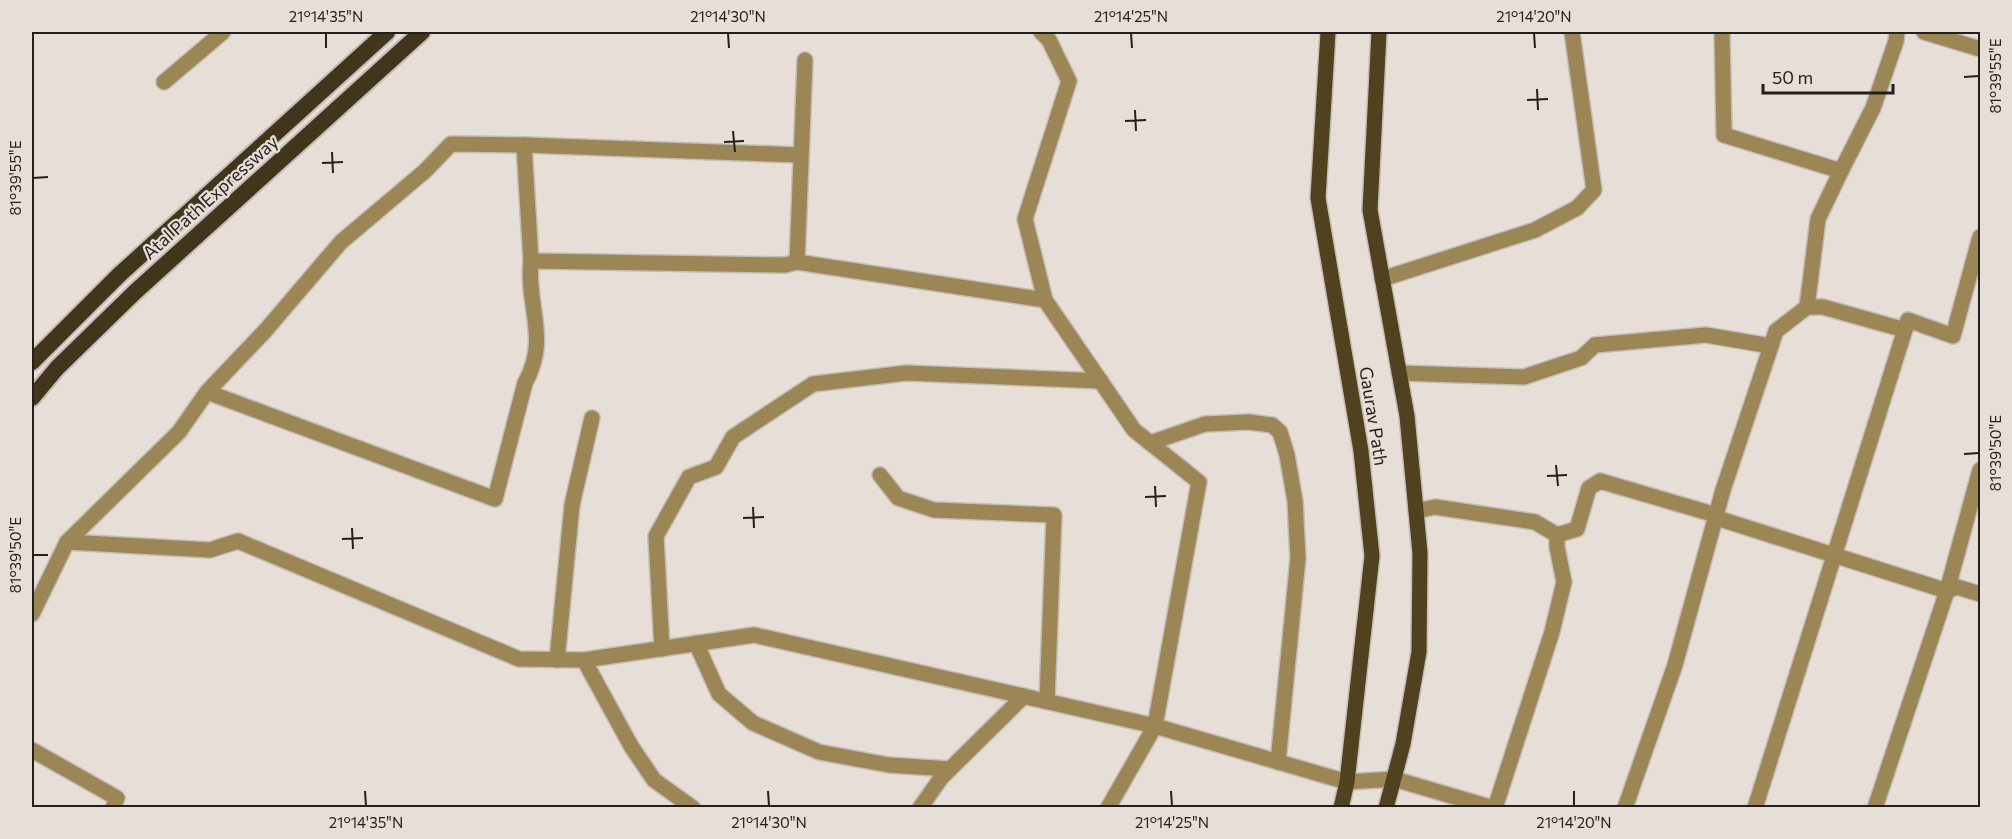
<svg xmlns="http://www.w3.org/2000/svg" width="2012" height="839" font-family="Commissioner,sans-serif">
<rect width="100%" height="100%" fill="#e7dfd7"/>
<g fill="none" stroke-linecap="round" stroke-linejoin="round">
<g stroke="#c4bcb5" stroke-width="18">
<g id="minor">
<polyline points="1041,32 1049,40 1069,81 1025,219 1045,300 1134,430 1199,482 1155,726 1108,808"/>
<polyline points="1722,32 1724,135 1841,171"/>
<polyline points="1924,32 1980,49"/>
<polyline points="164,82 223,32"/>
<polyline points="531,261 785,265 797,262 1045,300"/>
<polyline points="797,262 805,60"/>
<polyline points="1382,279 1535,230 1577,208 1594,190 1572,32"/>
<polyline points="1807,307 1818,219 1841,171 1873,108 1896,41 1897,32"/>
<polyline points="1399,373 1524,377 1581,358 1595,345 1706,335 1771,346"/>
<path d="M207,392L495,499L525,383C550,338 526,307 531,261L524,145"/>
<polyline points="1150,443 1205,424 1249,422 1272,425 1280,432 1287,455 1295,501 1298,558 1278,762"/>
<polyline points="880,475 898,498 934,510 1054,515 1047,701"/>
<polyline points="1416,511 1435,507 1535,522 1557,535"/>
<polyline points="67,542 210,550 238,541 519,659 584,660 754,635 1155,726 1347,782 1394,779 1493,808"/>
<polyline points="32,614 67,542 179,432 207,392 265,331 341,242 425,171 451,144 524,145 800,155"/>
<polyline points="696,643 719,694 753,723 819,752 889,765 950,769"/>
<polyline points="662,649 656,536 689,477 716,467 733,437 813,384 906,373 1101,381"/>
<polyline points="557,660 572,505 592,418"/>
<polyline points="584,660 631,746 654,780 693,808"/>
<polyline points="32,750 117,798 113,808"/>
<polyline points="920,808 941,778 1024,696"/>
<polyline points="1495,808 1552,632 1564,582 1557,547 1557,535 1577,529 1589,488 1600,481 1716,515 1720,519 1947,591 1957,587 1980,594"/>
<polyline points="1625,808 1675,665 1723,490 1776,331 1807,307 1823,307 1905,330"/>
<polyline points="1755,808 1908,320 1953,336 1980,237"/>
<polyline points="1875,808 1947,591 1980,470"/>
</g>
</g>
<g stroke="#c4bcb5" stroke-width="18">
<g id="primary">
<polyline points="1328,32 1318,198 1361,451 1372,556 1347,782 1341,808"/>
<polyline points="1379,32 1370,210 1407,416 1420,553 1419,652 1403,744 1386,808"/>
</g>
</g>
<g stroke="#c4bcb5" stroke-width="20">
<g id="trunk">
<polyline points="32,362 119,275 387,32"/>
<polyline points="32,398 57,368 135,292 422,32"/>
</g>
</g>
<use href="#minor" stroke="#9c8656" stroke-width="15"/>
<use href="#primary" stroke="#50411f" stroke-width="15"/>
<use href="#trunk" stroke="#41361c" stroke-width="16"/>
</g>
<path fill="none" stroke="#221f1c" stroke-width="2" d="M326,33V48M728,33L729,48M1131,33L1132,48M1534,33L1535,48M1964,77L1979,76M1537,89L1538,110M1527,100L1548,99M1135,110L1136,131M1125,121L1146,120M733,131L735,152M724,142L744,141M332,152L333,173M322,163L343,162M33,178L48,177M1964,454L1979,453M1556,465L1558,486M1547,476L1567,475M1155,486L1156,507M1145,497L1166,496M753,507L754,528M743,518L764,517M352,528L353,549M342,539L363,538M33,555H48M365,791L366,806M768,791L769,806M1171,791L1172,806M1574,791V806"/>
<g text-anchor="middle" dominant-baseline="central" stroke-width="4.5" stroke-linejoin="round" paint-order="stroke">
<g font-size="18" fill="#221f1c" stroke="#e7dfd7">
<text transform="translate(210 197) rotate(-42)">Atal Path Expressway</text>
<text transform="translate(1374 416) rotate(81)">Gaurav Path</text>
</g>
</g>
<rect width="2012" height="839" fill="none" stroke="#e7dfd7" stroke-width="66"/>
<path d="M1763 84v9h130v-9" fill="none" stroke="#221f1c" stroke-width="3"/>
<text x="1772" y="84" font-size="18" fill="#221f1c" stroke="#e7dfd7" stroke-width="4.5" paint-order="stroke">50 m</text>
<rect x="33" y="33" width="1946" height="773" fill="none" stroke="#221f1c" stroke-width="2"/>
<g font-size="15" text-anchor="middle" fill="#221f1c">
<text x="326" y="22">21°14'35"N</text>
<text x="728" y="22">21°14'30"N</text>
<text x="1131" y="22">21°14'25"N</text>
<text x="1534" y="22">21°14'20"N</text>
<text transform="translate(1996 76) rotate(-90)" y="5">81°39'55"E</text>
<text transform="translate(16 178) rotate(-90)" y="5">81°39'55"E</text>
<text transform="translate(1996 453) rotate(-90)" y="5">81°39'50"E</text>
<text transform="translate(16 555) rotate(-90)" y="5">81°39'50"E</text>
<text x="366" y="828">21°14'35"N</text>
<text x="769" y="828">21°14'30"N</text>
<text x="1172" y="828">21°14'25"N</text>
<text x="1574" y="828">21°14'20"N</text>
</g>
</svg>
